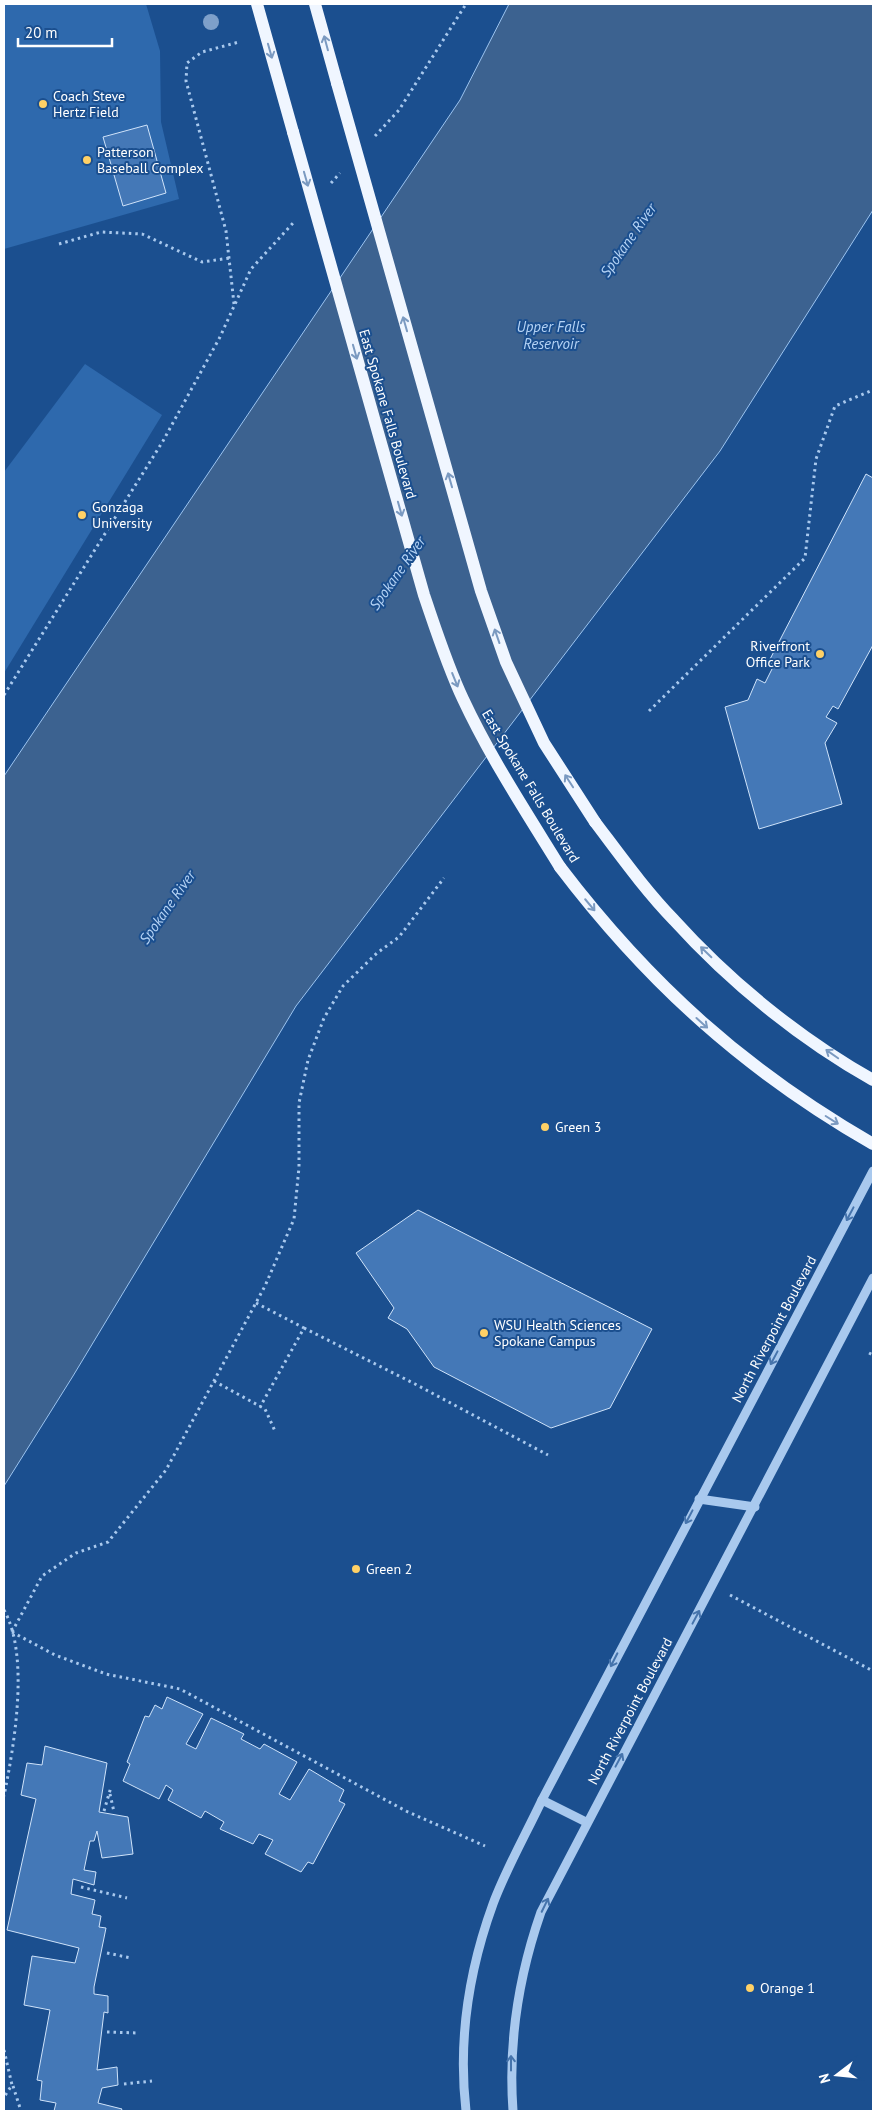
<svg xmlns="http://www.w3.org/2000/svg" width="877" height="2115" font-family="'PT Sans',sans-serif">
<rect width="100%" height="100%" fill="#1b4f8f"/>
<g fill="#2e69ad">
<polygon points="4,4 146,4 160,51 161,122 179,199 4,249"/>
<polygon points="85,364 162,415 4,673 4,472"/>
</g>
<polygon fill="#3c6290" stroke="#9cc4f0" points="509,4 873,4 873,210 720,451 296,1006 73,1376 4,1486 4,776 460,100"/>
<g fill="#4478b7" stroke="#cfe3fa">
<polygon points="147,125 166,193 123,206 103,137"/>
<polygon points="866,474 873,478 873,645 838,709 833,706 826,717 837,723 825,743 842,804 759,829 725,707 748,700 757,679 765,683 774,665 768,663"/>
<polygon points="418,1210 652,1329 610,1408 551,1428 434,1367 407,1329 388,1318 394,1308 356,1253"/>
<polygon points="167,1697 203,1714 186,1744 196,1749 211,1718 244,1734 241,1739 260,1749 264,1744 297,1762 279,1794 290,1800 309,1769 344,1790 339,1801 345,1804 313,1864 308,1862 301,1872 265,1854 273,1840 259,1834 253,1844 220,1829 224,1822 205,1811 201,1818 168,1800 173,1790 166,1785 159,1799 123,1781 130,1764 127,1762 145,1716 149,1717 155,1705 162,1709"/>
<polygon points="45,1746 107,1763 99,1812 128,1817 133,1854 102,1858 97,1831 94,1841 90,1841 84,1870 96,1872 94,1885 73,1879 71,1894 95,1900 92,1914 101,1916 99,1927 106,1928 94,1987 94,1994 108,1996 108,2013 104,2012 97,2070 117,2067 118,2085 102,2088 98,2103 122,2109 121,2111 54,2111 56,2103 40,2100 42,2081 37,2080 50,2010 24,2005 32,1956 75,1963 79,1948 7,1930 36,1799 21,1795 27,1763 42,1765"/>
</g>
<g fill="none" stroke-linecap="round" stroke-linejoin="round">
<g stroke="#a9c9ee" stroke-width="3" stroke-dasharray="2.5 4" stroke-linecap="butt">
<polyline points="375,136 399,110 466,4"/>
<polyline points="331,183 340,173"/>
<polyline points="59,244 101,232 142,234 202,262 230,258"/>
<polyline points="234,304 226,231 186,81 187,63 202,52 239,42"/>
<polyline points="4,695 163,441 220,337 251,269 294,222"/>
<polyline points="649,711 805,558 816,459 835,406 873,390"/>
<polyline points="256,1303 304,1328 260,1407"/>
<polyline points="304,1328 415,1384 548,1455"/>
<polyline points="869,1353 873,1355"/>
<polyline points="214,1381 265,1409 275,1431"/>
<polyline points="730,1595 873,1671"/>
<path d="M4,1610C30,1656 14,1746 4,1796"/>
<polyline points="12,1632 42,1576 76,1553 108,1542 166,1470 265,1286 294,1219 299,1167 299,1103 308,1060 324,1018 343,986 377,953 399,937 444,878"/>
<polyline points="12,1632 55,1655 106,1674 180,1689 406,1811 485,1846"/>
<polyline points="110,1794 114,1812"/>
<polyline points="104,1811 111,1787"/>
<polyline points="81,1887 127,1898"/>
<polyline points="107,1953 131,1958"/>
<polyline points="107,2032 139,2033"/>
<polyline points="4,2050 12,2085 4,2097"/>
<polyline points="124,2084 152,2081"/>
<polyline points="13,2086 21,2111"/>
</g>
<g stroke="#a9c9ee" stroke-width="9">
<polyline points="699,1499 755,1507"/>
<polyline points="542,1800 586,1822"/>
<path d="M466,2111C458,2041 469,1970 493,1904C506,1869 526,1834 542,1800L873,1171"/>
<path d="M513,2111C508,2042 518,1978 541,1912L873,1278"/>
</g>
<g stroke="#f0f6ff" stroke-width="12">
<polyline points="257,4 293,132"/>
<polyline points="315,4 337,83"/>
<path d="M595,822C620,855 645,890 674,920C730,982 800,1039 873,1080"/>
<path d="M560,867C649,984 746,1071 873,1144"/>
</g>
<g stroke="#f0f6ff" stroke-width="12">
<polyline points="337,83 481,591 506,662 544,743 595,822"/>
<path d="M293,132L424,595C436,630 447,665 463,699C490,757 526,812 560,867"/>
</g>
</g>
<circle fill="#7ea0ca" cx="211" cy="22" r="8"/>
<defs><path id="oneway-shaft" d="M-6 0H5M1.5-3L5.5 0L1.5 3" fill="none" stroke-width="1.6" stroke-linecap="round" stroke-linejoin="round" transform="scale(1.25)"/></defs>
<g stroke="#7b9ac1">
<use href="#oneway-shaft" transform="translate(326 43) rotate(-105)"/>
<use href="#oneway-shaft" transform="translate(270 51) rotate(74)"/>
<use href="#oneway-shaft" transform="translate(306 179) rotate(74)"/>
<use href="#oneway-shaft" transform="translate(405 324) rotate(-106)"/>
<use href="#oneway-shaft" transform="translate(355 352) rotate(74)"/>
<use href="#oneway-shaft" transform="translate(450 480) rotate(-106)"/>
<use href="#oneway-shaft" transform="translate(400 509) rotate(74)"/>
<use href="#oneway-shaft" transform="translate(497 636) rotate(-109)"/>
<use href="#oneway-shaft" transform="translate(455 680) rotate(68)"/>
<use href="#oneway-shaft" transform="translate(569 781) rotate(-123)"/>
<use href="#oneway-shaft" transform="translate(590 905) rotate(50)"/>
<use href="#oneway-shaft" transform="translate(706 952) rotate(-136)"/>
<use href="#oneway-shaft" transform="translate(702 1023) rotate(42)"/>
<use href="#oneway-shaft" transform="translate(832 1054) rotate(-145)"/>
<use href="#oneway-shaft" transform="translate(832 1120) rotate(32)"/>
</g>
<g stroke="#4674ac">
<use href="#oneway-shaft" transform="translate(850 1214) rotate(118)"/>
<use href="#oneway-shaft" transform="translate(774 1358) rotate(118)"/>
<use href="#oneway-shaft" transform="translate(689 1517) rotate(118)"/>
<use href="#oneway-shaft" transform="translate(696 1617) rotate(-62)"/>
<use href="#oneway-shaft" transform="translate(614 1660) rotate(117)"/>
<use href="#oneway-shaft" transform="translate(619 1760) rotate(-62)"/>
<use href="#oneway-shaft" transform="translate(545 1905) rotate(-64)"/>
<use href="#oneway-shaft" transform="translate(511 2063) rotate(-90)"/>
</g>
<g fill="#ffd166" stroke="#1b4f8f" stroke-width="2">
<circle cx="43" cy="104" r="5"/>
<circle cx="87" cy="160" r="5"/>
<circle cx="82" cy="515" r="5"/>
<circle cx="820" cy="654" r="5"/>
<circle cx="545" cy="1127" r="5"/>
<circle cx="484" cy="1333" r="5"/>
<circle cx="356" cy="1569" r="5"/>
<circle cx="750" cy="1988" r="5"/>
</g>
<g text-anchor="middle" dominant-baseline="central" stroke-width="4" stroke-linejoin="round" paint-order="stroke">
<g font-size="14" fill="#fff" stroke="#1b4f8f" text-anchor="start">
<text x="53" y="96">Coach Steve<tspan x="53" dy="16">Hertz Field</tspan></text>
<text x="97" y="152">Patterson<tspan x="97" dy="16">Baseball Complex</tspan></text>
<text x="92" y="507">Gonzaga<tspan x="92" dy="16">University</tspan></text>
<text x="810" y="646" text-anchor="end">Riverfront<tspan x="810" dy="16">Office Park</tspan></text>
<text x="555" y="1127">Green 3</text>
<text x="494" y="1325">WSU Health Sciences<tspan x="494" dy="16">Spokane Campus</tspan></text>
<text x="366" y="1569">Green 2</text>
<text x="760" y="1988">Orange 1</text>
</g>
<g font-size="14" fill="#fff" stroke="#1b4f8f">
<text transform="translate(388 414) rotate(74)">East Spokane Falls Boulevard</text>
<text transform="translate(531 786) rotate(59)">East Spokane Falls Boulevard</text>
<text transform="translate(774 1329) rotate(-62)">North Riverpoint Boulevard</text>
<text transform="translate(630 1711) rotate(-62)">North Riverpoint Boulevard</text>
</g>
<g font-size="15" font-style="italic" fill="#b5d3f5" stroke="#1b4f8f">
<text transform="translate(628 240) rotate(-55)">Spokane River</text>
<text x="551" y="326">Upper Falls<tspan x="551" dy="17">Reservoir</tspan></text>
<text transform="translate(397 573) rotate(-55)">Spokane River</text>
<text transform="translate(167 907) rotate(-55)">Spokane River</text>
</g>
</g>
<rect width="877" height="2115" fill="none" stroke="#ffffff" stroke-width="10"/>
<g transform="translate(837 2075) rotate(254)" stroke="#1b4f8f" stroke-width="4" paint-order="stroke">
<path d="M0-4L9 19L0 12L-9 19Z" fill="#ffffff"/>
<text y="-8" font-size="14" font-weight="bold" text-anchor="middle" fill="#ffffff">N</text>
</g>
<path d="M18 38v8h94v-8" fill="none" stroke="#ffffff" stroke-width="2.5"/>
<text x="25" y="38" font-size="15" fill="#ffffff" stroke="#1b4f8f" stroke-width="4" paint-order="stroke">20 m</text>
</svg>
